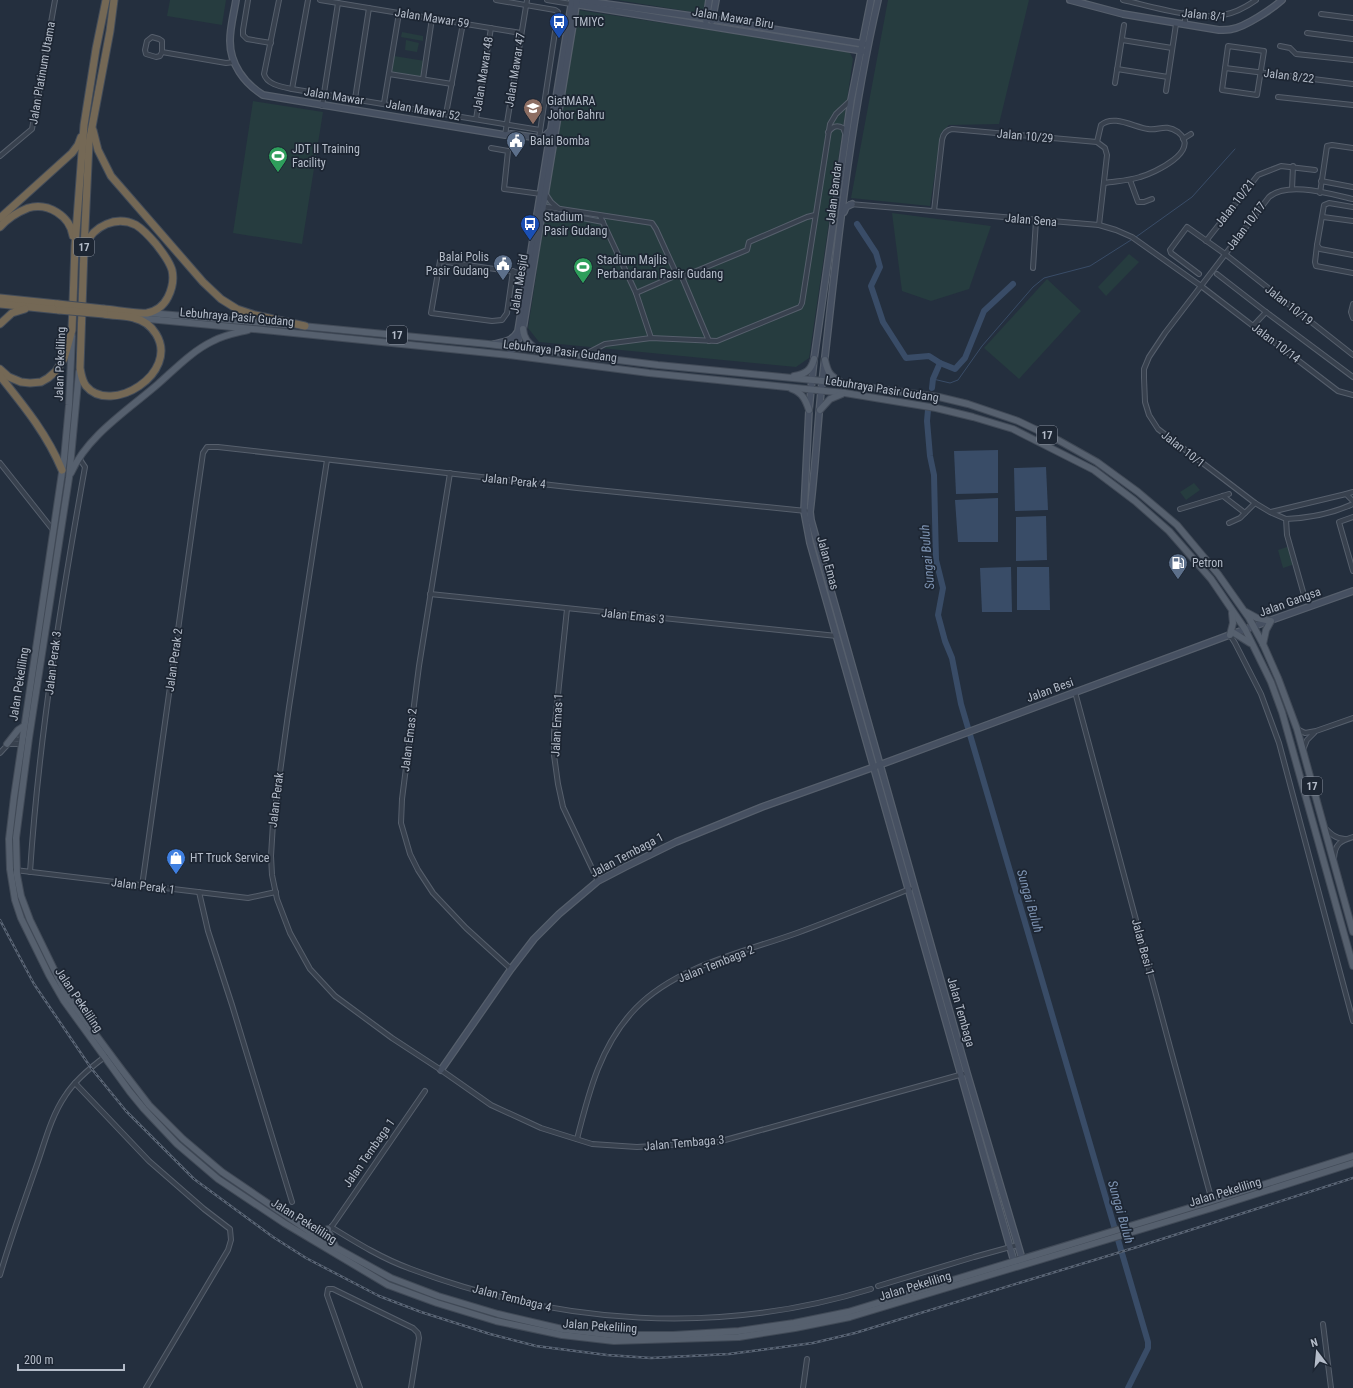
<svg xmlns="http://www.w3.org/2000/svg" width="1353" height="1388" font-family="'Roboto Condensed',sans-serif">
<rect width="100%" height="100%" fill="#242f3e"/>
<g fill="#263c3f">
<polygon points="170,0 226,0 222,25 167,16"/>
<polygon points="617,0 707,0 705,14"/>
<polygon points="888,0 1029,0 999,124 949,125 941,133 930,206 851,198"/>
<polygon points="578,10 849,51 853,59 809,358 796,367 539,342 528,328 537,270 536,268 537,267"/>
<polygon points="402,32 423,36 423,41 401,37"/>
<polygon points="406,40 419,43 417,52 405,50"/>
<polygon points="394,56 425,61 421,77 392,72"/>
<polygon points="253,101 323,112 302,244 233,233"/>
<polygon points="892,213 991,226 969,289 931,301 902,291"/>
<polygon points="1129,254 1139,262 1106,296 1098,287"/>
<polygon points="1047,279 1081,311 1019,379 984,348"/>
<polygon points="1194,483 1200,490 1186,500 1180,492"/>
<polygon points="1290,546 1295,564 1283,568 1278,550"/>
</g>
<g fill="#394c67">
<polygon points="998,450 998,493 956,494 954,451"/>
<polygon points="1046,467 1048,510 1015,511 1014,468"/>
<polygon points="998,498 998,542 958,542 955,500"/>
<polygon points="1046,516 1047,560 1016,561 1016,517"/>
<polygon points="1011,567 1012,612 982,612 980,568"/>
<polygon points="1017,567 1049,567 1050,610 1017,610"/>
</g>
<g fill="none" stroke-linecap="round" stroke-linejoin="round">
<g stroke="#394c67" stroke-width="1">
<polyline points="1136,237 1192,197 1235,149"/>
<polyline points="933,379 950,383 958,380 982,346 1033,287 1044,278 1090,266 1131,240"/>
</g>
<g stroke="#394c67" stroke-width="6">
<polyline points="857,224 876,253 880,267 871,286 883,322 906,358 929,356 940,363 933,379 932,388"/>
<polyline points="940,363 955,369 965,358 984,311 1013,284"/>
<polyline points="928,410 927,421 930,456 934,475 936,560 943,588 938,615 945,641 952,658 961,704 1148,1342 1148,1348 1128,1388"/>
</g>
<g stroke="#565f6c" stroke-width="6">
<g id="street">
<polyline points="248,0 243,30 243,35 247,39 271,43"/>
<path d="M279,0L264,74C267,85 283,87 292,89L540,130"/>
<polyline points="320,0 521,33"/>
<polyline points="496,0 555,10 558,12 539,138"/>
<polyline points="547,0 571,4"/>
<path d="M1123,0C1150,6 1196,20 1223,15C1235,13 1246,7 1256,0"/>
<polyline points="1321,14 1353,18"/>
<polyline points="1185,25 1185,13"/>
<polyline points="1307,33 1353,39"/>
<polygon points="152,37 159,39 162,41 162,52 160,56 156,57 146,54 145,50 147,41"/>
<polyline points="1122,40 1172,48"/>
<polygon points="1228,46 1264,51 1257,95 1222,90"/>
<polyline points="1280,46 1290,48 1296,54 1353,60"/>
<polyline points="162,52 226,63 234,62"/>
<polyline points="1225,68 1353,84"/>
<polyline points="1117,69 1168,77"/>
<polyline points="389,74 452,84"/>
<polyline points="423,79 432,18"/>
<polyline points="1115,83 1124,25"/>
<polyline points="292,89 308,0"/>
<polyline points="1166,91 1176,24"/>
<polyline points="1278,97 1353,105"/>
<polyline points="355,99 369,8"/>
<polyline points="384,103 399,13"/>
<polyline points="322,106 338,3"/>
<polyline points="446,114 463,23"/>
<polyline points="476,119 491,28"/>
<path d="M828,132C833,127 836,124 843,128L845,133"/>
<polyline points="505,135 527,0"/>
<polyline points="1183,139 1191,134"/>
<path d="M1097,142L1101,125C1113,114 1134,127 1148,129C1159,131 1165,123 1178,132C1202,151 1154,173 1140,177C1128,181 1116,181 1104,183"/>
<polyline points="491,148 508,151 504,189 541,194"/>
<polyline points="0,156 32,129 55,0"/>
<polyline points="1130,180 1138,202 1144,202 1152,199"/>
<polyline points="1321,181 1353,187"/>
<polyline points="1292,189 1293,166"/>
<polyline points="545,193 551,202 559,209"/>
<polyline points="1320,193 1327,146 1332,145 1353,148"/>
<polyline points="850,204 1099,225 1116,230 1132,237 1201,286 1338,391 1353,395"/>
<polyline points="541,206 652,223 656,229 677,275"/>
<polyline points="1353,207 1329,203 1324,205 1317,245 1320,249 1353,255"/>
<polyline points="541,210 603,222"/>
<path d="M934,211L942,140C943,134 946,130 952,129L1097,142L1105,148L1107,155L1099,225"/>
<polyline points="600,216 636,293 651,338"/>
<polyline points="1323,217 1353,221"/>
<polyline points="1206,241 1258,175 1281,166 1315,170"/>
<polyline points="1317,245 1315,262 1316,266 1353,273"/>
<polyline points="1033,268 1036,220"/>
<polyline points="513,271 507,313 502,320 492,321 431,313 440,261 528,274"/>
<polyline points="1199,274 1171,253 1170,250 1187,227 1225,254 1353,355"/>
<polyline points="1217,274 1266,312 1353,377"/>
<polyline points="682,277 709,341"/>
<polyline points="636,293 677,275 682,277 747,250 749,242 807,217 815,215"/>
<polyline points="1353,304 1351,312 1353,318"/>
<polyline points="1253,326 1266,312"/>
<polyline points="582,356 605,344 651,338 717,341 800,307 802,303 830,124 836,114 851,100"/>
<polyline points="327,460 289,707 273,823 271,856 272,875 277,899 290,933 310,969 335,996 392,1038 441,1070 491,1105 541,1128 592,1144 637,1147 718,1142 963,1074"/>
<polyline points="0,463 53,530"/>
<polyline points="450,473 419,666 402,799 401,823 410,854 418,870 433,893 466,928 511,969"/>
<polyline points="1346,494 1353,492"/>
<polyline points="1223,496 1245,513"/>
<polyline points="1180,509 1229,494"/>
<polyline points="1271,512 1346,494 1353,501"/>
<polyline points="1353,517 1339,522 1353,571"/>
<path d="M1286,519C1310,518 1331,514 1353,504"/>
<polyline points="1229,523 1240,518 1255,503"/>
<polyline points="430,594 837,636"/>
<path d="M1304,595L1287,535L1286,519L1270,512L1255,503L1158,429L1149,415L1145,402L1144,378V369L1149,357L1165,333L1269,197C1288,181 1330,194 1353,199"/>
<polyline points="567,609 554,733 554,755 558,784 563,807 598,881"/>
<polyline points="1230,635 1235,643 1261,694 1279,743 1353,1021"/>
<polyline points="1075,692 1170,1047 1212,1201"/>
<polyline points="1297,729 1305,733 1316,731 1353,718"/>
<polyline points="8,744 23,744"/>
<polyline points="1303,750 1307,740 1314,733"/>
<polyline points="0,753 12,740 24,739"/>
<path d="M1325,828C1331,834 1336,839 1345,839"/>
<path d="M1334,858C1335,844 1340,841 1353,837"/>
<polyline points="15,870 248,898 276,892"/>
<path d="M30,872C39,736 61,601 85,467L79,458"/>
<polyline points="142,886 196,502 203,453 207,447 218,447 577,488 806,511"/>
<polyline points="199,892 208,931 232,1005 292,1202"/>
<polyline points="75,1083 149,1161 204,1209 230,1229 231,1240 228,1250 146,1388"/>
<path d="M577,1139C589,1091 601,1044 636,1008C677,966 744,952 797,933C835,919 872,904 910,889"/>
<path d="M331,1227C357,1243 383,1259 411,1269C560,1325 718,1336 871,1289"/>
<path d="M321,1241C326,1232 332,1227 337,1219L425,1091"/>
<path d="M0,1275C10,1240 23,1205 35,1170C44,1146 50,1118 65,1096C75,1080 91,1067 106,1056"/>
<polyline points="878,1286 974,1257 1018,1245"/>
<polyline points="1323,1324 1331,1388"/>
<polyline points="360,1388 327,1295 328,1289 333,1289 413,1328 418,1333 419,1338 411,1388"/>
<polyline points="803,1388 807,1359"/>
</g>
</g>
<g stroke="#565f6c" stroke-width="8">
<g id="secondary">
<path d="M236,0C234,13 230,27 230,41C230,64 244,83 263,95L505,135L511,134L539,138H543L550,131"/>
<polyline points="578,0 706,18 864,44"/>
<polyline points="871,0 851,100 814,359 809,410 804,511 810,543 1015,1265"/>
<path d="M878,0C848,128 836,261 821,392C817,432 815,472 810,512L811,520L967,1073L1023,1262"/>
<path d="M1070,0L1123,14L1219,30C1224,30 1228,30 1232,29C1245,27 1272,9 1282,0"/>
<polyline points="573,4 863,51"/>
<polyline points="706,21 709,0"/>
<polyline points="712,21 716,0"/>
<polyline points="533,141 552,143"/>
<polyline points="844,212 846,207 852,204"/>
<path d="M494,344C504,342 513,341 518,331L572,0"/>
<polyline points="509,355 521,335 523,329 577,0"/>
<polyline points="441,1070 511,969 534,939 559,914 598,881 625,867 676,842 762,807 874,767 1232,634 1353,591"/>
</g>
</g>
<g stroke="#414a57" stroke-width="8">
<g id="primary">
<polyline points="149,313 289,325"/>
<polyline points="138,318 253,329 509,355 649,373 845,393 936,408 973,417 1013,429 1094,470 1135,501 1169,531 1211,579 1245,629 1271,682 1282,712 1353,966"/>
<polyline points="302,326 488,344 658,365 823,381 939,397 968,404 1018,421 1058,440 1097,462 1138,492 1177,525 1218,574 1249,618 1263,644 1278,678 1297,729 1353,932"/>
<path d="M523,329C524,340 529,343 537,350"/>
<polyline points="72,336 69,405 64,459 14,797 9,839 10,869 15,900 21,918 49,975 64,1001 130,1092 144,1109 177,1144 218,1179 284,1223 388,1285 437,1303 496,1321 562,1335 614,1341 739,1337 795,1328 850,1317 1212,1208 1353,1163"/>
<path d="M825,360C828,374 830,375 842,383"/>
<polyline points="79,372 69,478 29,738 16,838 17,875 21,896 30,920 67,996 122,1070 149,1105 183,1139 222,1172 322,1240 391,1278 438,1296 498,1314 562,1329 613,1335 673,1335 739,1331 794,1323 848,1312 1212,1201 1353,1156"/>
<path d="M794,376C806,374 811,370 814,359"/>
<path d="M792,389C803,393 806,401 809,410"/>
<polyline points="820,410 830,399 842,394"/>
<path d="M71,473C87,436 128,410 158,384C175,369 192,351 213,341C224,335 236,333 248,330"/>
<polyline points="1246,612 1257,618 1271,621 1266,630 1263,644"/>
<polyline points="1234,633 1250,643"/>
<polyline points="1230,635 1233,623 1232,613"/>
<polyline points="7,744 18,730 24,726"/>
<polyline points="310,1233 319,1232 328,1229"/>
<polyline points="329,1233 335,1246"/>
</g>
</g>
<g stroke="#434c59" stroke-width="9">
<g id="highway">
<polyline points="93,130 98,150 111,176 203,282 221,299 237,309 255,315 305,326"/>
<polyline points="0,218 72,153 78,145 81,137"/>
<path d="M0,227C7,219 18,212 28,208C48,202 70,216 73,236"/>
<path d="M85,245C94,226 116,215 136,225C144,230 150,237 156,244C162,252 169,260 172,270C174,279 172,289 168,297C164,305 157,311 147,313C136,314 116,310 104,309"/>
<polyline points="0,298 58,304"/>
<polyline points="0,304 59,310"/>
<path d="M104,314C114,316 125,315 134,318C143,320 151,326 156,334C180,373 111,416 86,386C82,381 81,374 80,368L84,249L89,143L110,31L114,0"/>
<polyline points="0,324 12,313 25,309"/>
<polyline points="0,369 9,377 21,382 30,383 41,382 48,378 55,372 64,359 72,330 75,246 84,125 96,49 106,0"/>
<path d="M0,376C24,406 47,434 62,470"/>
</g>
</g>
<use href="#street" stroke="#38414e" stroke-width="4"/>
<use href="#secondary" stroke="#465061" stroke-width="5.5"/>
<use href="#primary" stroke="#56606e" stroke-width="6"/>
<use href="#highway" stroke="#746855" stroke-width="7"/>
<g stroke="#5a6575" stroke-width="2.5">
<polyline id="rail" points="0,920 34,984 91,1068 126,1111 194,1179 273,1237 306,1258 379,1296 421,1312 490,1334 536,1346 607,1355 651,1358 729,1354 813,1343 855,1333 1137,1247 1353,1178"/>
</g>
<use href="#rail" stroke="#1d2633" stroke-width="1" stroke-dasharray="3" stroke-linecap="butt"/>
<g stroke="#434c59" stroke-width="9" stroke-linecap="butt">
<g id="highway-bridge">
<polyline points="58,304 104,309"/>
<polyline points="59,310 104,314"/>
</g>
</g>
<use href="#highway-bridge" stroke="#746855" stroke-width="7"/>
</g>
<defs>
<g id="bus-pin" transform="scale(1)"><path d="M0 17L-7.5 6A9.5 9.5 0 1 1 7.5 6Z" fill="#1a4fb4" stroke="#1d2633"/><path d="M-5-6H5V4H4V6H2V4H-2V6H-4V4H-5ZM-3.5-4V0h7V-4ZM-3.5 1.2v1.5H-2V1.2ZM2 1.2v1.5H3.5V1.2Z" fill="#fff"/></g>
<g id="university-pin" transform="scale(1)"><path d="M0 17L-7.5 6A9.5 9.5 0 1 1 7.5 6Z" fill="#8d6e63" stroke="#1d2633"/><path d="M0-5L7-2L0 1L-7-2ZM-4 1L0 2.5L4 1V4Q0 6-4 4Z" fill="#fff"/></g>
<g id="civic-pin" transform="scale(1)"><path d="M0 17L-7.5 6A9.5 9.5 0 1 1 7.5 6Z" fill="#5c6f8a" stroke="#1d2633"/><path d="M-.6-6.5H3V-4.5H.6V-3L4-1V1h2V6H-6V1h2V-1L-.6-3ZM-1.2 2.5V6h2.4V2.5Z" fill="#fff"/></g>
<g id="stadium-pin" transform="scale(1)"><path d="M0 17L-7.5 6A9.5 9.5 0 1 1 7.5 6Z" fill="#2e9e5b" stroke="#1d2633"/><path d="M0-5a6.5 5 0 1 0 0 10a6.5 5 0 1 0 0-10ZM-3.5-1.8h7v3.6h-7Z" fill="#fff"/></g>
<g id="fuel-pin" transform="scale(1)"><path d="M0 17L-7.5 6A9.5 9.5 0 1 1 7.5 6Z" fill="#5c6f8a" stroke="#1d2633"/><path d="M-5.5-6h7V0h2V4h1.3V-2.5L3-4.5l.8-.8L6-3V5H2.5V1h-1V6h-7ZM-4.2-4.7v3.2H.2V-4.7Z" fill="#fff"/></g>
<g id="shop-pin" transform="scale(1)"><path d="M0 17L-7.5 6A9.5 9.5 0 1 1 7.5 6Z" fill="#3f7fe0" stroke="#1d2633"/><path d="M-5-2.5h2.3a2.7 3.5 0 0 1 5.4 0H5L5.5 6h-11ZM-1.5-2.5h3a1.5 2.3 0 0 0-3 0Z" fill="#fff"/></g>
</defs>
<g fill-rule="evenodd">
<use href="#bus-pin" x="559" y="22"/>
<use href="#university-pin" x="533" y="108"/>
<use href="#civic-pin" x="516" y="141"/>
<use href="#stadium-pin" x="278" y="156"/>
<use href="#bus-pin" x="530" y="224"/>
<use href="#civic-pin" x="503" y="264"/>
<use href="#stadium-pin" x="583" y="267"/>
<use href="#fuel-pin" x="1178" y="563"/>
<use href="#shop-pin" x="176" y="858"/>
</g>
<g text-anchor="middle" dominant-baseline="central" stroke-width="3.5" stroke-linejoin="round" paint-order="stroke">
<g fill="#1d2633" stroke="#878f9c" stroke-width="1">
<rect x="74" y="238" width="20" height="18" rx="3"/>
<rect x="387" y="326" width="20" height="18" rx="3"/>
<rect x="1037" y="426" width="20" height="18" rx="3"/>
<rect x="1302" y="777" width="20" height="18" rx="3"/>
</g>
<g font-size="11" font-weight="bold" fill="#b4bcc9">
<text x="84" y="247">17</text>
<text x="397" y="335">17</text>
<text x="1047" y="435">17</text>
<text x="1312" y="786">17</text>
</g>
<g font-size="12" fill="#b4bcc9" stroke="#1d2633">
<text transform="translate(1204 15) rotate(6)">Jalan 8/1</text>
<text transform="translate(432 18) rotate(9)">Jalan Mawar 59</text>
<text transform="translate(733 18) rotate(9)">Jalan Mawar Biru</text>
<text transform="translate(515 70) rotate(-81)">Jalan Mawar 47</text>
<text transform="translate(42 73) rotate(-80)">Jalan Platinum Utama</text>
<text transform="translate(483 74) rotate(-81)">Jalan Mawar 48</text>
<text transform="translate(1289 76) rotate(7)">Jalan 8/22</text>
<text transform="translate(334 96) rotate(9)">Jalan Mawar</text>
<text transform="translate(423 110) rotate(10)">Jalan Mawar 52</text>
<text transform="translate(1025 136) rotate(5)">Jalan 10/29</text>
<text transform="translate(834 193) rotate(-83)">Jalan Bandar</text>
<text transform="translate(1235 203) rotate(-52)">Jalan 10/21</text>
<text transform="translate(1031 220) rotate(5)">Jalan Sena</text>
<text transform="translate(1246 226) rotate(-53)">Jalan 10/17</text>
<text transform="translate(519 284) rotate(-81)">Jalan Mesjid</text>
<text transform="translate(1289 305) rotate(38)">Jalan 10/19</text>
<text transform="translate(237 317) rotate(5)">Lebuhraya Pasir Gudang</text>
<text transform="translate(1276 343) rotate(37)">Jalan 10/14</text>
<text transform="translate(560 351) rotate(7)">Lebuhraya Pasir Gudang</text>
<text transform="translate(60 364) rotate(-88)">Jalan Pekeliling</text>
<text transform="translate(882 389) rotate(9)">Lebuhraya Pasir Gudang</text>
<text transform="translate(1183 449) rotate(38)">Jalan 10/1</text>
<text transform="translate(514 481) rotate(6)">Jalan Perak 4</text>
<text transform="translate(828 563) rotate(75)">Jalan Emas</text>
<text transform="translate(1290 602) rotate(-20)">Jalan Gangsa</text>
<text transform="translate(633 616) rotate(6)">Jalan Emas 3</text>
<text transform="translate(174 660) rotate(-82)">Jalan Perak 2</text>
<text transform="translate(53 663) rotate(-83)">Jalan Perak 3</text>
<text transform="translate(19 684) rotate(-81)">Jalan Pekeliling</text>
<text transform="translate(1050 690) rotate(-20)">Jalan Besi</text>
<text transform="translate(557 725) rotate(-87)">Jalan Emas 1</text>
<text transform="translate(409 740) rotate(-83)">Jalan Emas 2</text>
<text transform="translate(276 800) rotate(-83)">Jalan Perak</text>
<text transform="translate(627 855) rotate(-28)">Jalan Tembaga 1</text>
<text transform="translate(143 886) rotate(7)">Jalan Perak 1</text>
<text transform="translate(1143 947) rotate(75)">Jalan Besi 1</text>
<text transform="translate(716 964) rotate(-22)">Jalan Tembaga 2</text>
<text transform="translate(79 1000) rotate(56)">Jalan Pekeliling</text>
<text transform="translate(961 1012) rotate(74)">Jalan Tembaga</text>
<text transform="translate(684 1143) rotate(-5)">Jalan Tembaga 3</text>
<text transform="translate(369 1153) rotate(-55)">Jalan Tembaga 1</text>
<text transform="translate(1225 1192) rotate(-17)">Jalan Pekeliling</text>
<text transform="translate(304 1221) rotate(32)">Jalan Pekeliling</text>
<text transform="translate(915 1286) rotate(-17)">Jalan Pekeliling</text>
<text transform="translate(512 1298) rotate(14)">Jalan Tembaga 4</text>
<text transform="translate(600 1326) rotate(4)">Jalan Pekeliling</text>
</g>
<g font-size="12" fill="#b4bcc9" stroke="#1d2633" text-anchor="start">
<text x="573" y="22">TMIYC</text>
<text x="547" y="101">GiatMARA<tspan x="547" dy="14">Johor Bahru</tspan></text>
<text x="530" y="141">Balai Bomba</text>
<text x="292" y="149">JDT II Training<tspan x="292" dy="14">Facility</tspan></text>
<text x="544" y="217">Stadium<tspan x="544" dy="14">Pasir Gudang</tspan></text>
<text x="489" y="257" text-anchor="end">Balai Polis<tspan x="489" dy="14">Pasir Gudang</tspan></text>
<text x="597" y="260">Stadium Majlis<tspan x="597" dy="14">Perbandaran Pasir Gudang</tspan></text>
<text x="1192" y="563">Petron</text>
<text x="190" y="858">HT Truck Service</text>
</g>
<g font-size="13" font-style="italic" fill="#7c92b1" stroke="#1d2633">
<text transform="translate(927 557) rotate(-95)">Sungai Buluh</text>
<text transform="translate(1030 901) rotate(74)">Sungai Buluh</text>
<text transform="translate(1121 1212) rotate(74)">Sungai Buluh</text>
</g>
</g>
<g transform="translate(1317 1352) rotate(344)" stroke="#1d2633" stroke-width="3" paint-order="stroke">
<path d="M0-3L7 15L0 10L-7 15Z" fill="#b4bcc9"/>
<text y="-6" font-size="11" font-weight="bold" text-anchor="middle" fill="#b4bcc9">N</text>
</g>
<path d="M18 1364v6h106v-6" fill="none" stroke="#b4bcc9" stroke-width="2"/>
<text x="24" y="1364" font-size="12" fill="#b4bcc9" stroke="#1d2633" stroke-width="3" paint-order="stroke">200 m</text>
</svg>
